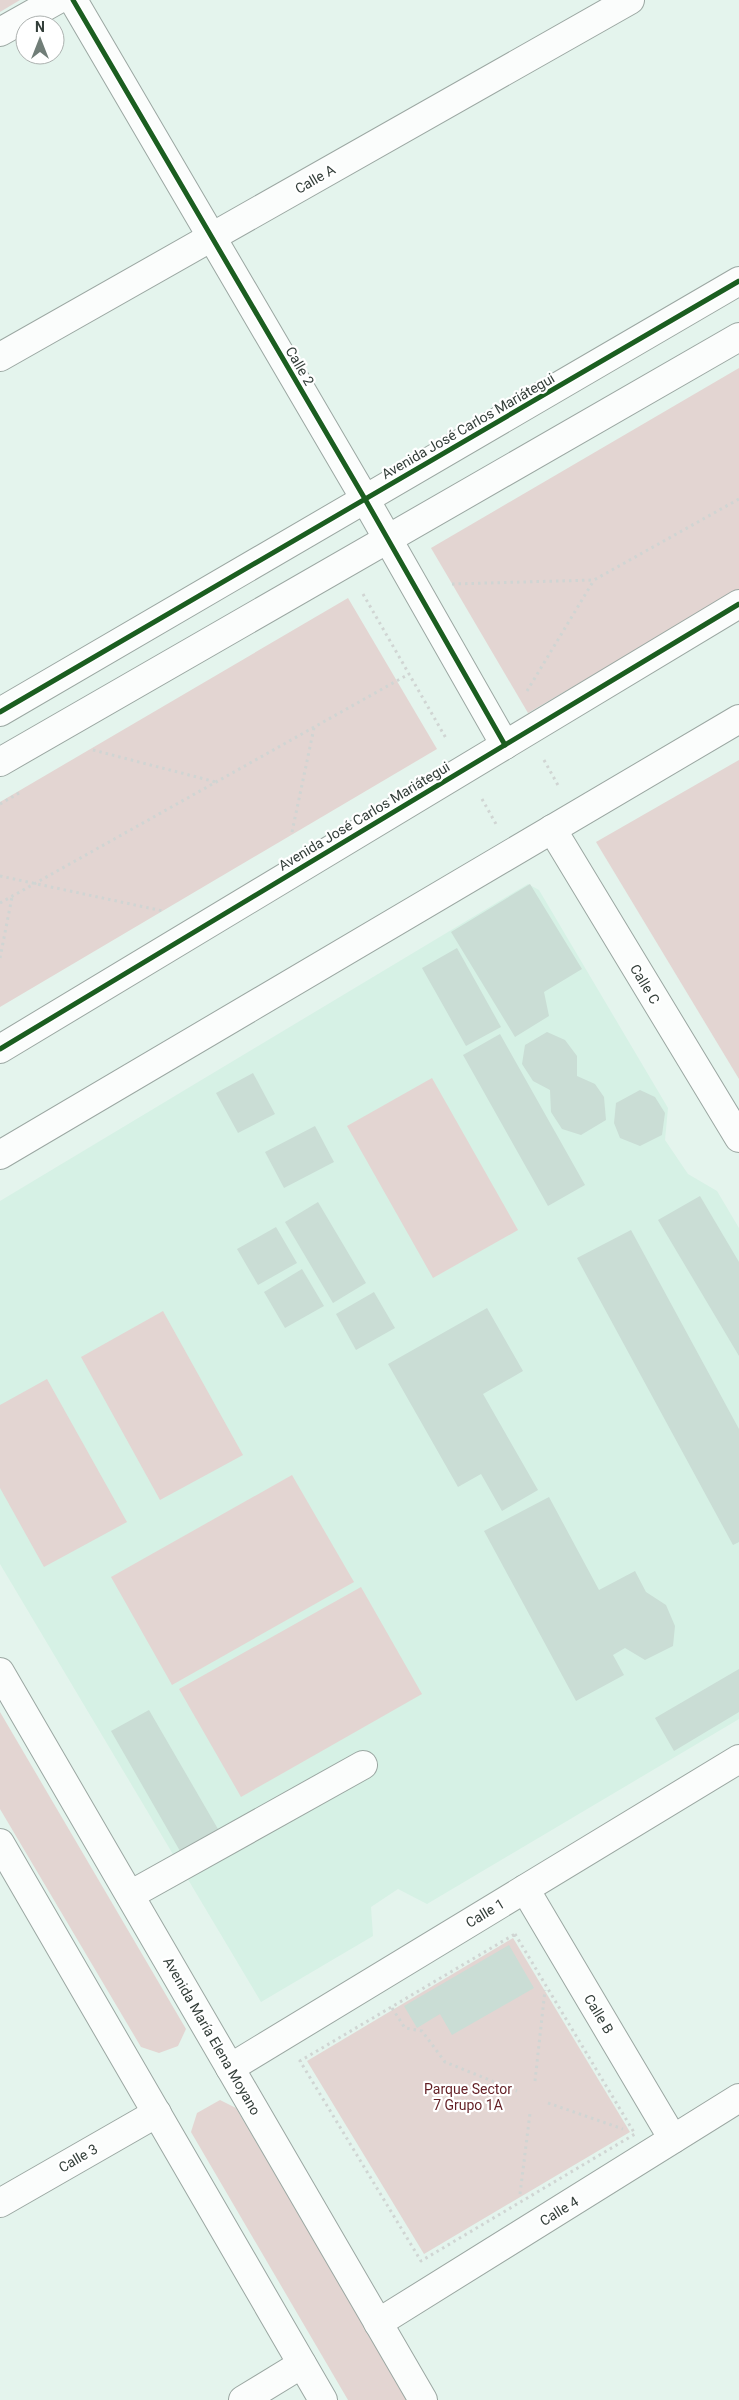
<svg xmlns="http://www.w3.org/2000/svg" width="739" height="2400" font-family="Roboto,sans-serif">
<rect width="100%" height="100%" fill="#e4f4ed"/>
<polygon fill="#d6f1e5" points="528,884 539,890 668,1108 665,1140 688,1174 717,1191 739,1228 739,1719 427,1904 398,1889 371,1907 373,1936 261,2002 0,1564 0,1201"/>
<g fill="#e3d5d2">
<polygon points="0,0 20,0 0,12"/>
<polygon points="739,368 739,590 528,713 431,548"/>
<polygon points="348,598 437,749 0,1007 0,802"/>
<polygon points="739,760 739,1079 596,842"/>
<polygon points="432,1078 518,1230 433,1278 347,1126"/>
<polygon points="163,1311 243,1455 160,1500 81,1357"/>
<polygon points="47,1379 127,1522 44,1567 0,1488 0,1405"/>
<polygon points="292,1475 354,1582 172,1685 111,1577"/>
<polygon points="361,1587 422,1694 241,1797 179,1689"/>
<polygon points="0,1712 186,2029 178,2046 159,2053 141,2047 0,1809"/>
<polygon points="513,1938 630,2132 424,2254 307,2061"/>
<polygon points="220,2100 236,2108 408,2400 348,2400 191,2132 197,2113"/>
</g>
<g fill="#caddd5">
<polygon points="530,884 582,969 544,992 549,1016 515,1037 451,932"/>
<polygon points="457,948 501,1027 466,1046 422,968"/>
<polygon points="547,1032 565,1040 577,1056 577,1076 595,1084 604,1097 606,1120 581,1135 562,1129 551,1112 550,1090 533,1081 522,1064 525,1045"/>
<polygon points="500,1034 585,1185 548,1206 463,1055"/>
<polygon points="253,1073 275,1114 238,1133 216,1093"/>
<polygon points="640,1090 655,1097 665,1113 662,1135 640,1146 620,1138 614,1123 616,1103"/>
<polygon points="315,1126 334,1162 284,1188 265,1152"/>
<polygon points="700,1196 739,1262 739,1356 658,1220"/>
<polygon points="318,1202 366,1283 333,1303 285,1222"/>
<polygon points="276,1227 297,1263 258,1285 237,1249"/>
<polygon points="631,1230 739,1429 739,1542 733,1545 577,1258"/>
<polygon points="302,1269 324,1306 285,1328 264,1292"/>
<polygon points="374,1292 395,1328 356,1350 336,1314"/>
<polygon points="487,1308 523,1371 483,1394 538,1490 502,1511 481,1474 458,1487 388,1364"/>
<polygon points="549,1497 599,1590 635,1571 646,1592 666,1605 675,1626 673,1646 645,1660 625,1648 613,1655 624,1675 576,1701 484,1531"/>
<polygon points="739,1669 739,1712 674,1751 655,1718"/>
<polygon points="149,1710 218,1829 180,1851 111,1731"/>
<polygon points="509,1945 534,1988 452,2035 440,2014 417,2028 404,2006"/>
</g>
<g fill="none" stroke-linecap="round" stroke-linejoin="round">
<g stroke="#9ba7a2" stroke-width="30">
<g id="minor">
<polyline points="73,0 365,499 505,745"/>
<polyline points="0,32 57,0"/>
<polyline points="0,357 630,0"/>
<polyline points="0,712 739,281"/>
<polyline points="0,762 739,337"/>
<polyline points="552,829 739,1138"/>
<polyline points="0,1049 739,604"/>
<polyline points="0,1155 739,719"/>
<polyline points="0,1672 423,2400"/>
<polyline points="0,1843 323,2400"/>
<polyline points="525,1889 673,2139"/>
<polyline points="130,1895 363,1765"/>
<polyline points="230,2068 739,1759"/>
<polyline points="0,2203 157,2113"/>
<polyline points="378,2323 739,2098"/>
<polyline points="243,2400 302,2364"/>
</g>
</g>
<g stroke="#d0d5d3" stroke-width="3" stroke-dasharray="2.5 4" stroke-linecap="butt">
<polyline points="452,584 594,580 739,499"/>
<polyline points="363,594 447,740"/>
<polyline points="527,691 594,580"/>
<polyline points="93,750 216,782"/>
<polyline points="544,760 559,787"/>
<polyline points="482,799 496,824"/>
<polyline points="0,804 19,793"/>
<polyline points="292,832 314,728"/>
<polyline points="0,876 163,911"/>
<polyline points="0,903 409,674"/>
<polyline points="0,958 12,897"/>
<polygon points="515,1934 635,2134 421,2261 300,2061"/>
<polyline points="392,2008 405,2028 422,2031 445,2062 517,2091"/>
<polyline points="535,2081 545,1990"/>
<polyline points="548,2103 623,2129"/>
<polyline points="520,2194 530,2113"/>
</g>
<use href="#minor" stroke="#fbfdfc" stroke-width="28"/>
<g stroke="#fff" stroke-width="8">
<g id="cycleway">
<polyline points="73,0 365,499 505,745"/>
<polyline points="0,712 739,281"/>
<polyline points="0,1049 739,604"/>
</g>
</g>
<use href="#cycleway" stroke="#1b5e20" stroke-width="5"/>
</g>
<g text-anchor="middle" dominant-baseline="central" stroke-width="4.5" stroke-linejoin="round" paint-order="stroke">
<g font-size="14" fill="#333e39" stroke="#fff">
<text transform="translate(315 179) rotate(-30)">Calle A</text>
<text transform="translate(300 366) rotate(60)">Calle 2</text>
<text transform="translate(468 426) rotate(-30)">Avenida José Carlos Mariátegui</text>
<text transform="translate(364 816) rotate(-31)">Avenida José Carlos Mariátegui</text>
<text transform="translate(645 984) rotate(59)">Calle C</text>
<text transform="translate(485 1913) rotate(-31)">Calle 1</text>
<text transform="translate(599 2014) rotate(59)">Calle B</text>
<text transform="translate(212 2036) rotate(60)">Avenida María Elena Moyano</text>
<text transform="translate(78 2158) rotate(-30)">Calle 3</text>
<text transform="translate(559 2211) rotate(-32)">Calle 4</text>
</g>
<g font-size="14" fill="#631f25" stroke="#fff">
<text x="468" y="2089">Parque Sector<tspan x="468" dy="16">7 Grupo 1A</tspan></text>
</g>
</g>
<g transform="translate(40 40)"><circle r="24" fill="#ffffff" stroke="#adb2b0"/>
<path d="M0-4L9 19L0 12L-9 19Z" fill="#717e78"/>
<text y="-8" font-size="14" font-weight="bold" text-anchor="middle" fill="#333e39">N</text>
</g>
</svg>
